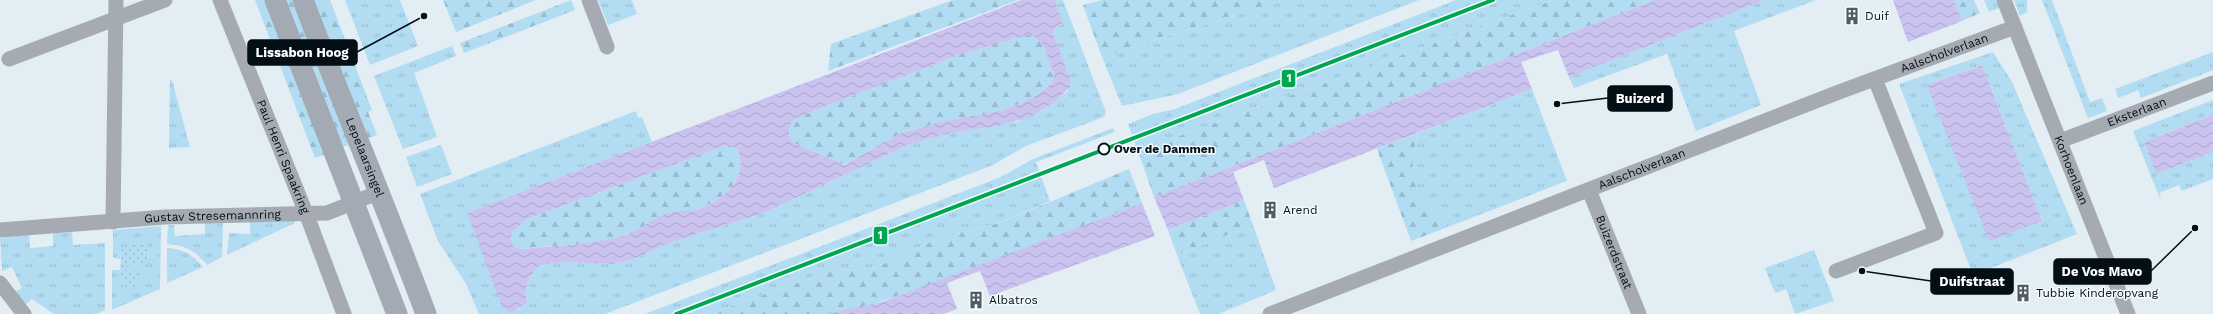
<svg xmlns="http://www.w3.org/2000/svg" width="2213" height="314" font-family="'Work Sans',sans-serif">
<defs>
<pattern id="grass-tufts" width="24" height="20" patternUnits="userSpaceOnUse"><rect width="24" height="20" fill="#b2dcf2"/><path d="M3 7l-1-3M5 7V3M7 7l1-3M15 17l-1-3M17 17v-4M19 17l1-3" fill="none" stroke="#97bccf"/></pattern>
<pattern id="forest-firs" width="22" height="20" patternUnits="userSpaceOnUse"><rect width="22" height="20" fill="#b2dcf2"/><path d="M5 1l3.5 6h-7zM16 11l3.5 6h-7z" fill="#97bccf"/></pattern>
<pattern id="park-dots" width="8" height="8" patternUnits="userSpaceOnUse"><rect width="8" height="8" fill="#b2dcf2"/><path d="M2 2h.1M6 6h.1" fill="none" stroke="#97bccf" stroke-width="1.8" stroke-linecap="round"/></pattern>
<pattern id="water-waves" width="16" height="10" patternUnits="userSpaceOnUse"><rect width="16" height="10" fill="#cac2ef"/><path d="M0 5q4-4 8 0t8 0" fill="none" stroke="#aca6cc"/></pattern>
</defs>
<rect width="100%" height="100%" fill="#e2eef4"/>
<g fill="url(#grass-tufts)" fill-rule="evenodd">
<polygon points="345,0 400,0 418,46 370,65"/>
<polygon points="598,0 632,0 637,14 608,25"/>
<polygon points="1055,0 1063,0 1106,112 1104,117 1026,146 993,165 605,314 479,314 466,284 438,241 420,194 636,111 638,118 642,117 652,142 467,213 517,310 528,303 525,293 529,278 538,267 543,264 566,262 612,264 631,260 674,241 764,213 910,144 951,133 1017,122 1043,110 1068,91 1070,78 1053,33 1056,27 1063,23"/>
<polygon points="1284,0 1419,0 1178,94 1122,106 1102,57"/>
<polygon points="1456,0 1553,0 1138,151 1128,124 1153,114 1175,109"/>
<polygon points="1765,0 1816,0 1734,31 1761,105 1696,131 1667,54 1574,88 1569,77"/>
<polygon points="1984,0 1996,0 1999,8 1989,12"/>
<polygon points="2014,0 2027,0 2027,12 2020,16"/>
<polygon points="2042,0 2052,0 2090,102 2102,98 2107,111 2088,118"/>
<polygon points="452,46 456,56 414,73 437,137 403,149 374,76"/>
<path d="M1993,52L2012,82L2077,234L1973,275L1899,84ZM1981,65H1982L2042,221L1927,85Z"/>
<polygon points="2213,52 2213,70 2141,98 2138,90 2118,98 2115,89"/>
<polygon points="170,80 172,80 190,147 169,148"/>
<path d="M1532,89L1567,181L1448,227C1414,196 1406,179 1418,133Z"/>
<polygon points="2213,100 2213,115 2144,142 2156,174 2213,152 2213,179 2182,191 2179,185 2159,193 2161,199 2160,199 2133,131"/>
<polygon points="1113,128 1115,132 1036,162 1050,201 999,223 939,238 868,271 833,270 710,314 645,314 1001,177 1033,159"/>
<polygon points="441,145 452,174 417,187 406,157"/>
<polygon points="292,217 295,223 227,255 229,233 250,234 250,219"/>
<path d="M223,221L222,257L207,265C196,251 185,245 167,244L168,225H174L175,236L205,234V222Z"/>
<polygon points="1253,225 1276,290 1219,314 1200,314 1177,255"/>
<polygon points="161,226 160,289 112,310 112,270 120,270 120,278 123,278 126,266 148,262 149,251 146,244 121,252 120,259 113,258 113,230"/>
<polygon points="72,232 73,245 105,243 105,310 97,314 54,314 32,299 25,305 12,293 22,288 12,267 2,271 0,238 29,235 30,248 53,246 53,233"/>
<path d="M167,248C183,249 193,255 203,267L167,283Z"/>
<polygon points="1814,250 1834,301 1795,314 1786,289 1775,293 1765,268"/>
</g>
<g fill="url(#forest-firs)">
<polygon points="255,0 269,0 328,153 315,158"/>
<polygon points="279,0 298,0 353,143 337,149"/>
<polygon points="309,0 330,0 372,110 368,112 377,135 363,140"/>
<polygon points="443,0 536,0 456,32"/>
<polygon points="571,0 575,10 464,53 460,43"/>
<polygon points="953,0 1018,0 828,71 831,44"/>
<polygon points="1102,0 1284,0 1102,57 1083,5"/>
<polygon points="1553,0 1655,0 1154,197 1138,151"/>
<polygon points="1954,0 1974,0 1980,13 1962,21"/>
<path d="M1028,35H1033L1042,44L1048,57L1054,76L1051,84L1034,97L1004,110L940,122L899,134L845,165L796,144L790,139C788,130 789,122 798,117L961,54Z"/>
<path d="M1418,133C1406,179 1414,196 1448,227L1411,241L1377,149Z"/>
<path d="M727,145L737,149C751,179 720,203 694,210C687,212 679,210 672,212C655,216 641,231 623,236C594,245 554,245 523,249L515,248L510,240L513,231L527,219Z"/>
<polygon points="1129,169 1142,203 926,286 862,308 827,314 710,314 833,270 868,271 939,238 999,223"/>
<polygon points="1244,200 1253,225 1177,255 1168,230"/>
</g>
<polygon fill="url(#park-dots)" points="125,243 146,244 149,251 148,262 143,265 126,266 126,271 140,270 140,279 137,279 136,290 123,289 123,279 120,278 121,252"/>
<g fill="url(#water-waves)" fill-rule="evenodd">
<path d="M1021,0H1055L1063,23L1056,27L1053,33L1070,78V87L1056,101L1031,117L1002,125L951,133L910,144L764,213L674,241L631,260L612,264L566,262L543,264L538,267L529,278L525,293L528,303L512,312L503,309L467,213ZM1028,35H1033L1042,44L1048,57L1054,76L1051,84L1034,97L1004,110L940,122L899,134L845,165L796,144L790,139C788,130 789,122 798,117L961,54ZM727,145L737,149C751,179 720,203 694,210C687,212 679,210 672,212C656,215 640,231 623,236C596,244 553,246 523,249L515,248L510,240L513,231L527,219Z"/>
<polygon points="1655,0 1765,0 1569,77 1558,50 1521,62 1532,89 1274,188 1264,160 1233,172 1244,200 1168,230 1154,197"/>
<polygon points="1893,0 1954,0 1962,21 1908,42"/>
<polygon points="1982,65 2042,221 1989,241 1927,85"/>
<polygon points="2213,115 2213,152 2156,174 2144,142"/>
<polygon points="1142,203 1155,236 990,296 980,271 947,283 957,309 943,314 827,314 882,302"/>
</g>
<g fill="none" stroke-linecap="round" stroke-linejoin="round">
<g stroke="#a6abb3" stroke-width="15">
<path id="s1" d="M220,0L306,213L344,314"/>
<polyline points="589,0 607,47"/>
<path id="s2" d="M2004,0L2128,314"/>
<polyline points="9,59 165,0"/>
<path id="s3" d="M2060,141L2213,83"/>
<path id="s4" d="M1589,190L1639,314"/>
<polyline points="113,222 116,0"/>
<path id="s5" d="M0,230L165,217L327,213L380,192"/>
<polyline points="1836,271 1936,233 1875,79"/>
<polyline points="0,283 24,314"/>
<path id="s6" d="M1270,314L1839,92L2015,27"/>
</g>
<g stroke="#a3aab3" stroke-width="21">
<polyline points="275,0 397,314"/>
<path id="s7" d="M303,0C343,105 387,209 426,314"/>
</g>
<g stroke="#f3fafe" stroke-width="7">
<polyline id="tram-1" points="676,314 1493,0"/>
</g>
<use href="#tram-1" stroke="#00a651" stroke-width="4"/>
</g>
<defs>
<g id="building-bare" transform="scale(1.38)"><path d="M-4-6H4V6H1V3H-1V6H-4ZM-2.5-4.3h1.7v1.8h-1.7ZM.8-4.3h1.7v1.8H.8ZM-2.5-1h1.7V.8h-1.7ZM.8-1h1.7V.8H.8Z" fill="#515c63" stroke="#f3fafe" stroke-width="2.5" paint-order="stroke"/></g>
</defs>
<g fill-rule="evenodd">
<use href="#building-bare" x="1852" y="16"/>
<use href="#building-bare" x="1270" y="210"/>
<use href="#building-bare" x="2023" y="293"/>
<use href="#building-bare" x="976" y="300"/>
</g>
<circle fill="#f3fafe" stroke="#030e15" stroke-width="2" cx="1104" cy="149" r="5.5"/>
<g text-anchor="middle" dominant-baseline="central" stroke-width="3" stroke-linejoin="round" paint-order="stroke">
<g font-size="12" fill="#030e15" stroke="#f3fafe" text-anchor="start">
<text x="1865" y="16">Duif</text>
<text x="1283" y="210">Arend</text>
<text x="2036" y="293">Tubbie Kinderopvang</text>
<text x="989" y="300">Albatros</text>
</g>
<g font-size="12" fill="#030e15" stroke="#f3fafe">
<text stroke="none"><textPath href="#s6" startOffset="723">Aalscholverlaan</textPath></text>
<text stroke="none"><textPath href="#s3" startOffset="82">Eksterlaan</textPath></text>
<text stroke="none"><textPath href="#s1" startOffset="169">Paul Henri Spaakring</textPath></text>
<text stroke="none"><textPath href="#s7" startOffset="169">Lepelaarsingel</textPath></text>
<text stroke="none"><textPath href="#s6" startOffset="399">Aalscholverlaan</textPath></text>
<text stroke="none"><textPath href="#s2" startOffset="183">Korhoenlaan</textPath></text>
<text stroke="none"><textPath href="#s5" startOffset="213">Gustav Stresemannring</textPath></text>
<text stroke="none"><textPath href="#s4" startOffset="67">Buizerdstraat</textPath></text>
</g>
<g font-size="12" font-weight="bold" fill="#030e15" stroke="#f3fafe" text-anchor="start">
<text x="1114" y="149">Over de Dammen</text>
</g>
</g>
<path fill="none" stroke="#030e15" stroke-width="1.5" d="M424 16L357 52M1557 104L1608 98M2195 228L2151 271M1862 271L1931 281"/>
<g fill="#030e15" stroke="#f3fafe" stroke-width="1.5">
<circle cx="424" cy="16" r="4"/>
<circle cx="1557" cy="104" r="4"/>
<circle cx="2195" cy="228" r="4"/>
<circle cx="1862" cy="271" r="4"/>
</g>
<g fill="#030e15" stroke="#030e15" stroke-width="1.5">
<rect x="248" y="40" width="109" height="25" rx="4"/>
<rect x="1608" y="86" width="64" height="25" rx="4"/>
<rect x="2054" y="259" width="97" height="25" rx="4"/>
<rect x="1931" y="269" width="82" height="25" rx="4"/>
</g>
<g font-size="13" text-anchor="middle" font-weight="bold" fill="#fff">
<text x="302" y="57">Lissabon Hoog</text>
<text x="1640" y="103">Buizerd</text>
<text x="2102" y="276">De Vos Mavo</text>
<text x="1972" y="286">Duifstraat</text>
</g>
<g stroke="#f3fafe" stroke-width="1.5">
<rect x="1281" y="69" width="15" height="19" rx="4" fill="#00a651"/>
<rect x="873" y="226" width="15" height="19" rx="4" fill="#00a651"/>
</g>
<g font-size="11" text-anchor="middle" font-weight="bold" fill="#fff">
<text x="1289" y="82">1</text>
<text x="880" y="239">1</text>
</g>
</svg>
